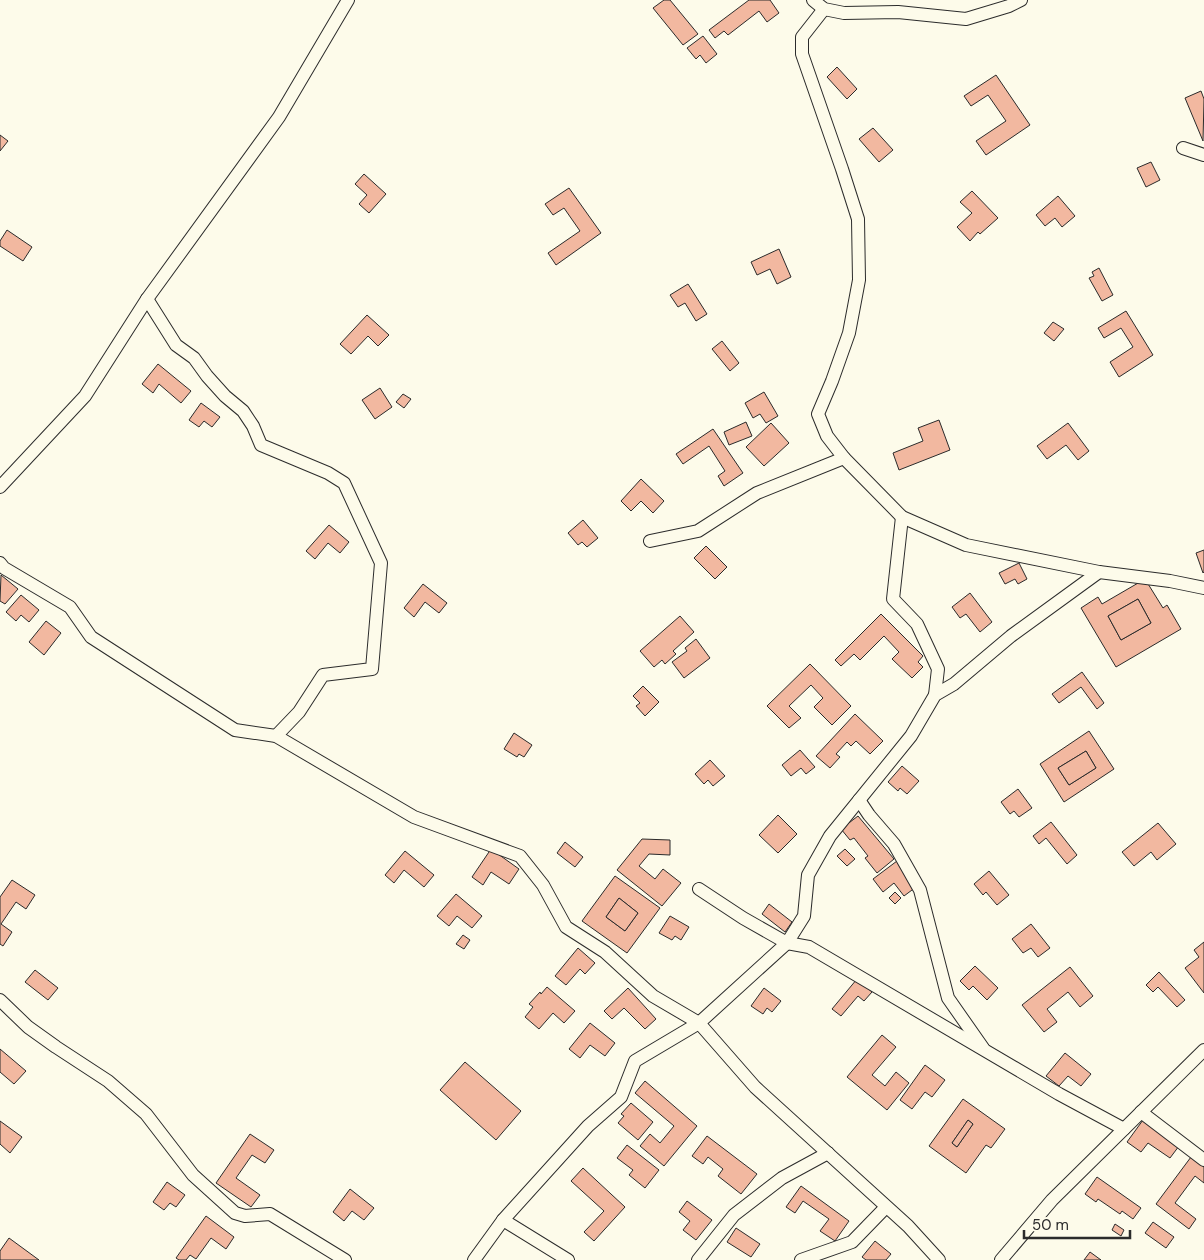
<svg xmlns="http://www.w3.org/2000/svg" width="1204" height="1260" font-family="'DM Sans',sans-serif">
<rect width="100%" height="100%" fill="#fdfbea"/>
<g fill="#f2b8a0" stroke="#2b2b2b" fill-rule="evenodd">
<polygon points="664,0 670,0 698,34 683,45 653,8"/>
<polygon points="749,0 770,0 779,13 767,22 759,11 728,35 724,31 715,38 709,30"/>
<polygon points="703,36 717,54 706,63 700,55 696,59 687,48"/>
<polygon points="837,67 857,89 847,99 827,77"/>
<polygon points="996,75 1030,125 986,155 976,141 1006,121 988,95 971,106 964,96"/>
<polygon points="1201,91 1204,99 1203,141 1185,98"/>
<polygon points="873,128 893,150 879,162 859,139"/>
<polygon points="0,135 8,141 0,151"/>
<polygon points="1151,162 1160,180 1146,187 1137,168"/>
<polygon points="364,174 386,194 369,213 359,204 367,195 355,184"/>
<polygon points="569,188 601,233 556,265 548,253 580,231 564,208 553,215 545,204"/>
<polygon points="972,191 998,218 980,234 978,232 970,241 957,227 972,213 960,202"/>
<polygon points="1058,196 1075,216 1062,227 1055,218 1045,226 1036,215"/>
<polygon points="7,230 32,247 23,261 0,246 0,241"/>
<polygon points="779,249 791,277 777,284 770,269 757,275 751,262"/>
<polygon points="1099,268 1113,295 1102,301 1089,278 1094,276 1092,272"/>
<polygon points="688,284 707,314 696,321 685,303 678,307 670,295"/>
<polygon points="1126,311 1153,355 1119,377 1110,362 1133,347 1121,328 1104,338 1098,328"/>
<polygon points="367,315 389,335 378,346 368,336 351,354 340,344"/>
<polygon points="1053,322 1064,329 1054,341 1044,333"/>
<polygon points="722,341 739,363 730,371 712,349"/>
<polygon points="158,364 191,391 181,403 159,384 153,393 142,384"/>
<polygon points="380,388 392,407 375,419 362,400"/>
<polygon points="764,392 778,416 766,423 760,414 753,418 745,403"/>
<polygon points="403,394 411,399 404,408 396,402"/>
<polygon points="201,403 220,417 212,427 204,421 199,427 189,420"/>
<polygon points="939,420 950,450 899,470 893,453 923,441 918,428"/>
<polygon points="746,422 752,436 729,445 724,432"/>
<polygon points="771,423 789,443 764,466 746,447"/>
<polygon points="1068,423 1089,451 1078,460 1066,445 1047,459 1037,446"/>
<polygon points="713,429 743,473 724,486 718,476 725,471 709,446 683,464 676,454"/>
<polygon points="641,479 664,501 653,513 641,501 631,511 621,501"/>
<polygon points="583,520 598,538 587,547 582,542 578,545 568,533"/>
<polygon points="329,525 349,542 340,553 328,543 315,559 306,551"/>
<polygon points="706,546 727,567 715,579 694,558"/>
<polygon points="1204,550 1204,572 1203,573 1196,553"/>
<polygon points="1019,563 1027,579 1018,584 1015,579 1005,584 999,573"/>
<polygon points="1,575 18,589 5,604 0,601"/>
<path d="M1145,579L1163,608L1167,605L1181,629L1116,667L1081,608L1098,597L1102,604ZM1138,599L1151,623L1121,640L1108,616Z"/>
<polygon points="423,584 447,603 439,613 425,602 414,617 404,608"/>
<polygon points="970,593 992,622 980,632 966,614 960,618 952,607"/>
<polygon points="21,595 39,610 29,622 21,615 16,621 6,612"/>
<polygon points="1138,599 1151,623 1121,640 1108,616"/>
<polygon points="881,614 923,656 918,662 923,667 912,678 892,659 899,652 884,636 860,660 854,654 841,666 835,660"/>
<polygon points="680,616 694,632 673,651 676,654 665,664 662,660 654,667 640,651"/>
<polygon points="46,621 61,633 44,655 29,642"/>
<polygon points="696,639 710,658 684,678 672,662 687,651 685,648"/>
<polygon points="810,664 851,706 832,725 814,707 823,698 811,685 789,706 801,718 789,728 767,706"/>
<polygon points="1082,672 1104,703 1097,709 1081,687 1059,703 1052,694"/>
<polygon points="643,686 659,702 645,716 636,706 640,703 633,696"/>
<polygon points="855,714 883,741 870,754 856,741 851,746 847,742 836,754 840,757 830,768 816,756"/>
<path d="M1089,731L1114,769L1064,802L1040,764ZM1086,751L1096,768L1069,785L1058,768Z"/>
<polygon points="514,733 532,745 524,757 519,754 517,757 504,749"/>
<polygon points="800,750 815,767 806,774 801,768 791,776 782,765"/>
<polygon points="1086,751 1096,768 1069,785 1058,768"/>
<polygon points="710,760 725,776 713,786 708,780 704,784 695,774"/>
<polygon points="902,766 919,781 907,794 900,788 898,791 888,782"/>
<polygon points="1018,789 1032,808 1019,817 1014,811 1010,814 1001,802"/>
<polygon points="778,815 797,834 778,853 759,835"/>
<polygon points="858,816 894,859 877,873 865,858 868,856 854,838 850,840 841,829"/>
<polygon points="1051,822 1077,855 1067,864 1046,838 1039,844 1033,836"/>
<polygon points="1158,823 1176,844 1157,860 1151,852 1134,866 1122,852"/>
<polygon points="642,839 670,840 670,855 649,854 639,866 655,879 663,869 681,883 662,906 617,870"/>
<polygon points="565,842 583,857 575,867 557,853"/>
<polygon points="491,849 519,869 509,884 491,872 483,885 472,877"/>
<polygon points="845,849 855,859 847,866 837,856"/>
<polygon points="405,851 434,875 424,887 404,870 394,883 385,875"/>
<polygon points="897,861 916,887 904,896 894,883 883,892 873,879"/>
<polygon points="989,871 1009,895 997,905 986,892 983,895 974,884"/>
<path d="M615,876L660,908L627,953L582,921ZM619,898L638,913L625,931L606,917Z"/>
<polygon points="12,880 35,895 26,909 16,902 1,924 12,932 3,946 0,944 0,897"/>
<polygon points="895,892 901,898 895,904 889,898"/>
<polygon points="456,894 482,916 472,928 457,916 449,926 437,916"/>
<polygon points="619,898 638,913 625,931 606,917"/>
<polygon points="769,904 792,922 785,932 762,914"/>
<polygon points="670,916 689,927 681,940 675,936 672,940 659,933"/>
<polygon points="1031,924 1050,948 1038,957 1031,948 1023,953 1012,939"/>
<polygon points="463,935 470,940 464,949 456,944"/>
<polygon points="1204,942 1204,993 1185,968 1199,957 1194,950"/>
<polygon points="578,948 595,963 585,974 580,969 566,985 555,976"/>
<polygon points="975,966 998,988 987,1000 973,986 969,990 960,981"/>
<polygon points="1070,967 1093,996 1080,1007 1068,992 1047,1009 1057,1022 1044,1032 1022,1005"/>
<polygon points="35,970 58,988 48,1000 25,982"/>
<polygon points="1159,972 1185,1000 1177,1007 1158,987 1153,992 1146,985"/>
<polygon points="857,979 872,992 864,1001 858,996 841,1016 832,1009"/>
<polygon points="547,987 575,1011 564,1023 553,1013 539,1029 525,1017 533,1007 529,1004 540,992 541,994"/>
<polygon points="628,988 656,1019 645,1029 624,1008 612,1019 604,1011"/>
<polygon points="764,988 781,1001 772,1012 767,1008 763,1014 751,1006"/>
<polygon points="590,1023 615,1043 605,1056 590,1045 580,1058 569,1049"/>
<polygon points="882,1035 896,1047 872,1075 885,1086 896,1072 909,1083 887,1110 847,1077"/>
<polygon points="0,1049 26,1071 14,1084 0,1072"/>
<polygon points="1065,1053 1091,1074 1081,1086 1068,1076 1059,1086 1046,1076"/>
<polygon points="465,1062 521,1111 496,1140 440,1090"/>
<polygon points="925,1065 945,1080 932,1097 925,1092 912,1109 900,1100"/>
<polygon points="645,1081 697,1126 664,1166 640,1146 650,1134 660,1143 674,1126 635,1093"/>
<path d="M963,1099L1005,1129L991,1148L986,1145L966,1173L929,1146ZM968,1120L973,1124L957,1147L952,1143Z"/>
<polygon points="631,1103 653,1122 638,1140 618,1123 624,1116 621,1114"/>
<polygon points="968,1120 973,1124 957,1147 952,1143"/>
<polygon points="1143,1120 1179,1146 1170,1158 1148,1143 1141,1152 1127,1142"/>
<polygon points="0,1121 22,1137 10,1153 0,1144"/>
<polygon points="250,1134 274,1150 265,1163 252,1155 236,1178 260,1195 251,1207 216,1183"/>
<polygon points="707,1136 757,1174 741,1194 718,1176 723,1169 708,1157 703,1164 692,1156"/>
<polygon points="627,1145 659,1170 645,1188 629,1175 633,1170 617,1158"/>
<polygon points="1191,1157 1204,1167 1204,1183 1195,1176 1175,1203 1196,1219 1189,1229 1156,1204"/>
<polygon points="583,1168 625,1207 594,1241 584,1232 604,1211 571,1181"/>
<polygon points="1097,1177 1141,1208 1133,1219 1122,1211 1120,1214 1098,1199 1096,1202 1085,1194"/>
<polygon points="167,1182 185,1195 176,1207 170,1203 164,1210 153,1202"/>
<polygon points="801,1186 849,1221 835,1241 820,1231 829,1219 803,1201 795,1213 786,1207"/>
<polygon points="350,1189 374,1208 364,1220 352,1211 344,1221 333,1212"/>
<polygon points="687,1201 712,1220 696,1240 683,1230 690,1221 679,1212"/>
<polygon points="206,1216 234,1237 226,1249 211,1238 196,1259 190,1255 186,1260 179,1260 176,1258"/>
<polygon points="1153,1222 1174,1237 1166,1248 1145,1233"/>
<polygon points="1115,1224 1124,1230 1121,1236 1112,1230"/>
<polygon points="736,1228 760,1244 751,1257 727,1242"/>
<polygon points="9,1238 39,1260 0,1260 0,1251"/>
<polygon points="875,1241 891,1254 886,1260 866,1260 862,1257"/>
<polygon points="1090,1252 1101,1260 1084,1260"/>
</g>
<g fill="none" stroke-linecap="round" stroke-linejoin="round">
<g stroke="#2b2b2b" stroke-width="14">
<g id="street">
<polyline points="813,0 824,9 844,13 898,12 966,19 1009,6 1021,0"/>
<polyline points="824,9 802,37 802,54 842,169 858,219 859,280 849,333 832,381 818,414 827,436 844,458 902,517 966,545 1099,572 1170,581 1204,588"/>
<polyline points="1183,148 1204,155"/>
<polyline points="147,299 176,345 194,358 207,376 225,396 243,411 253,426 261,445 328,473 344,483 381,563 372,669 323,675 299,712 276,736"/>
<polyline points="0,487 85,396 147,299 279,117 348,0"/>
<polyline points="902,517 893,599 917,624 938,669 935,695"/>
<polyline points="650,541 698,531 757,493 844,458"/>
<polyline points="0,563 4,568 70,607 91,637 235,730 276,736 414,817 520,856 543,885 566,927 605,952 653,996 699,1023 755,1087 908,1226 939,1260"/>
<polyline points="859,800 869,815 894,844 920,890 948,998 983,1048"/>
<polyline points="699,889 743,918 787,943 809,947 1059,1094 1124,1129"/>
<polyline points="0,1000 28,1027 56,1047 108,1081 146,1114 193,1175 235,1213 245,1216 270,1214 345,1260"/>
<polyline points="1141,1112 1204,1160"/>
<polyline points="503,1220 568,1260"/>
<polyline points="474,1260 503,1220 588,1126 621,1097 635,1061 699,1023 787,943 804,916 808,875 830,836 911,736 935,695 954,684 1011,636 1099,572"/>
<polyline points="698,1260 734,1215 782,1178 828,1153"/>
<polyline points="801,1260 852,1242 886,1207"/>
<polyline points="1001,1260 1052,1200 1204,1050"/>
</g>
</g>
<use href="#street" stroke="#fdfbea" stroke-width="12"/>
</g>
<path d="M1024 1230v8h106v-8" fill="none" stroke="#2b2b2b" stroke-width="2.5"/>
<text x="1032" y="1230" font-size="15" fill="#2b2b2b" stroke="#fdfbea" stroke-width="4" paint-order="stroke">50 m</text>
</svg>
